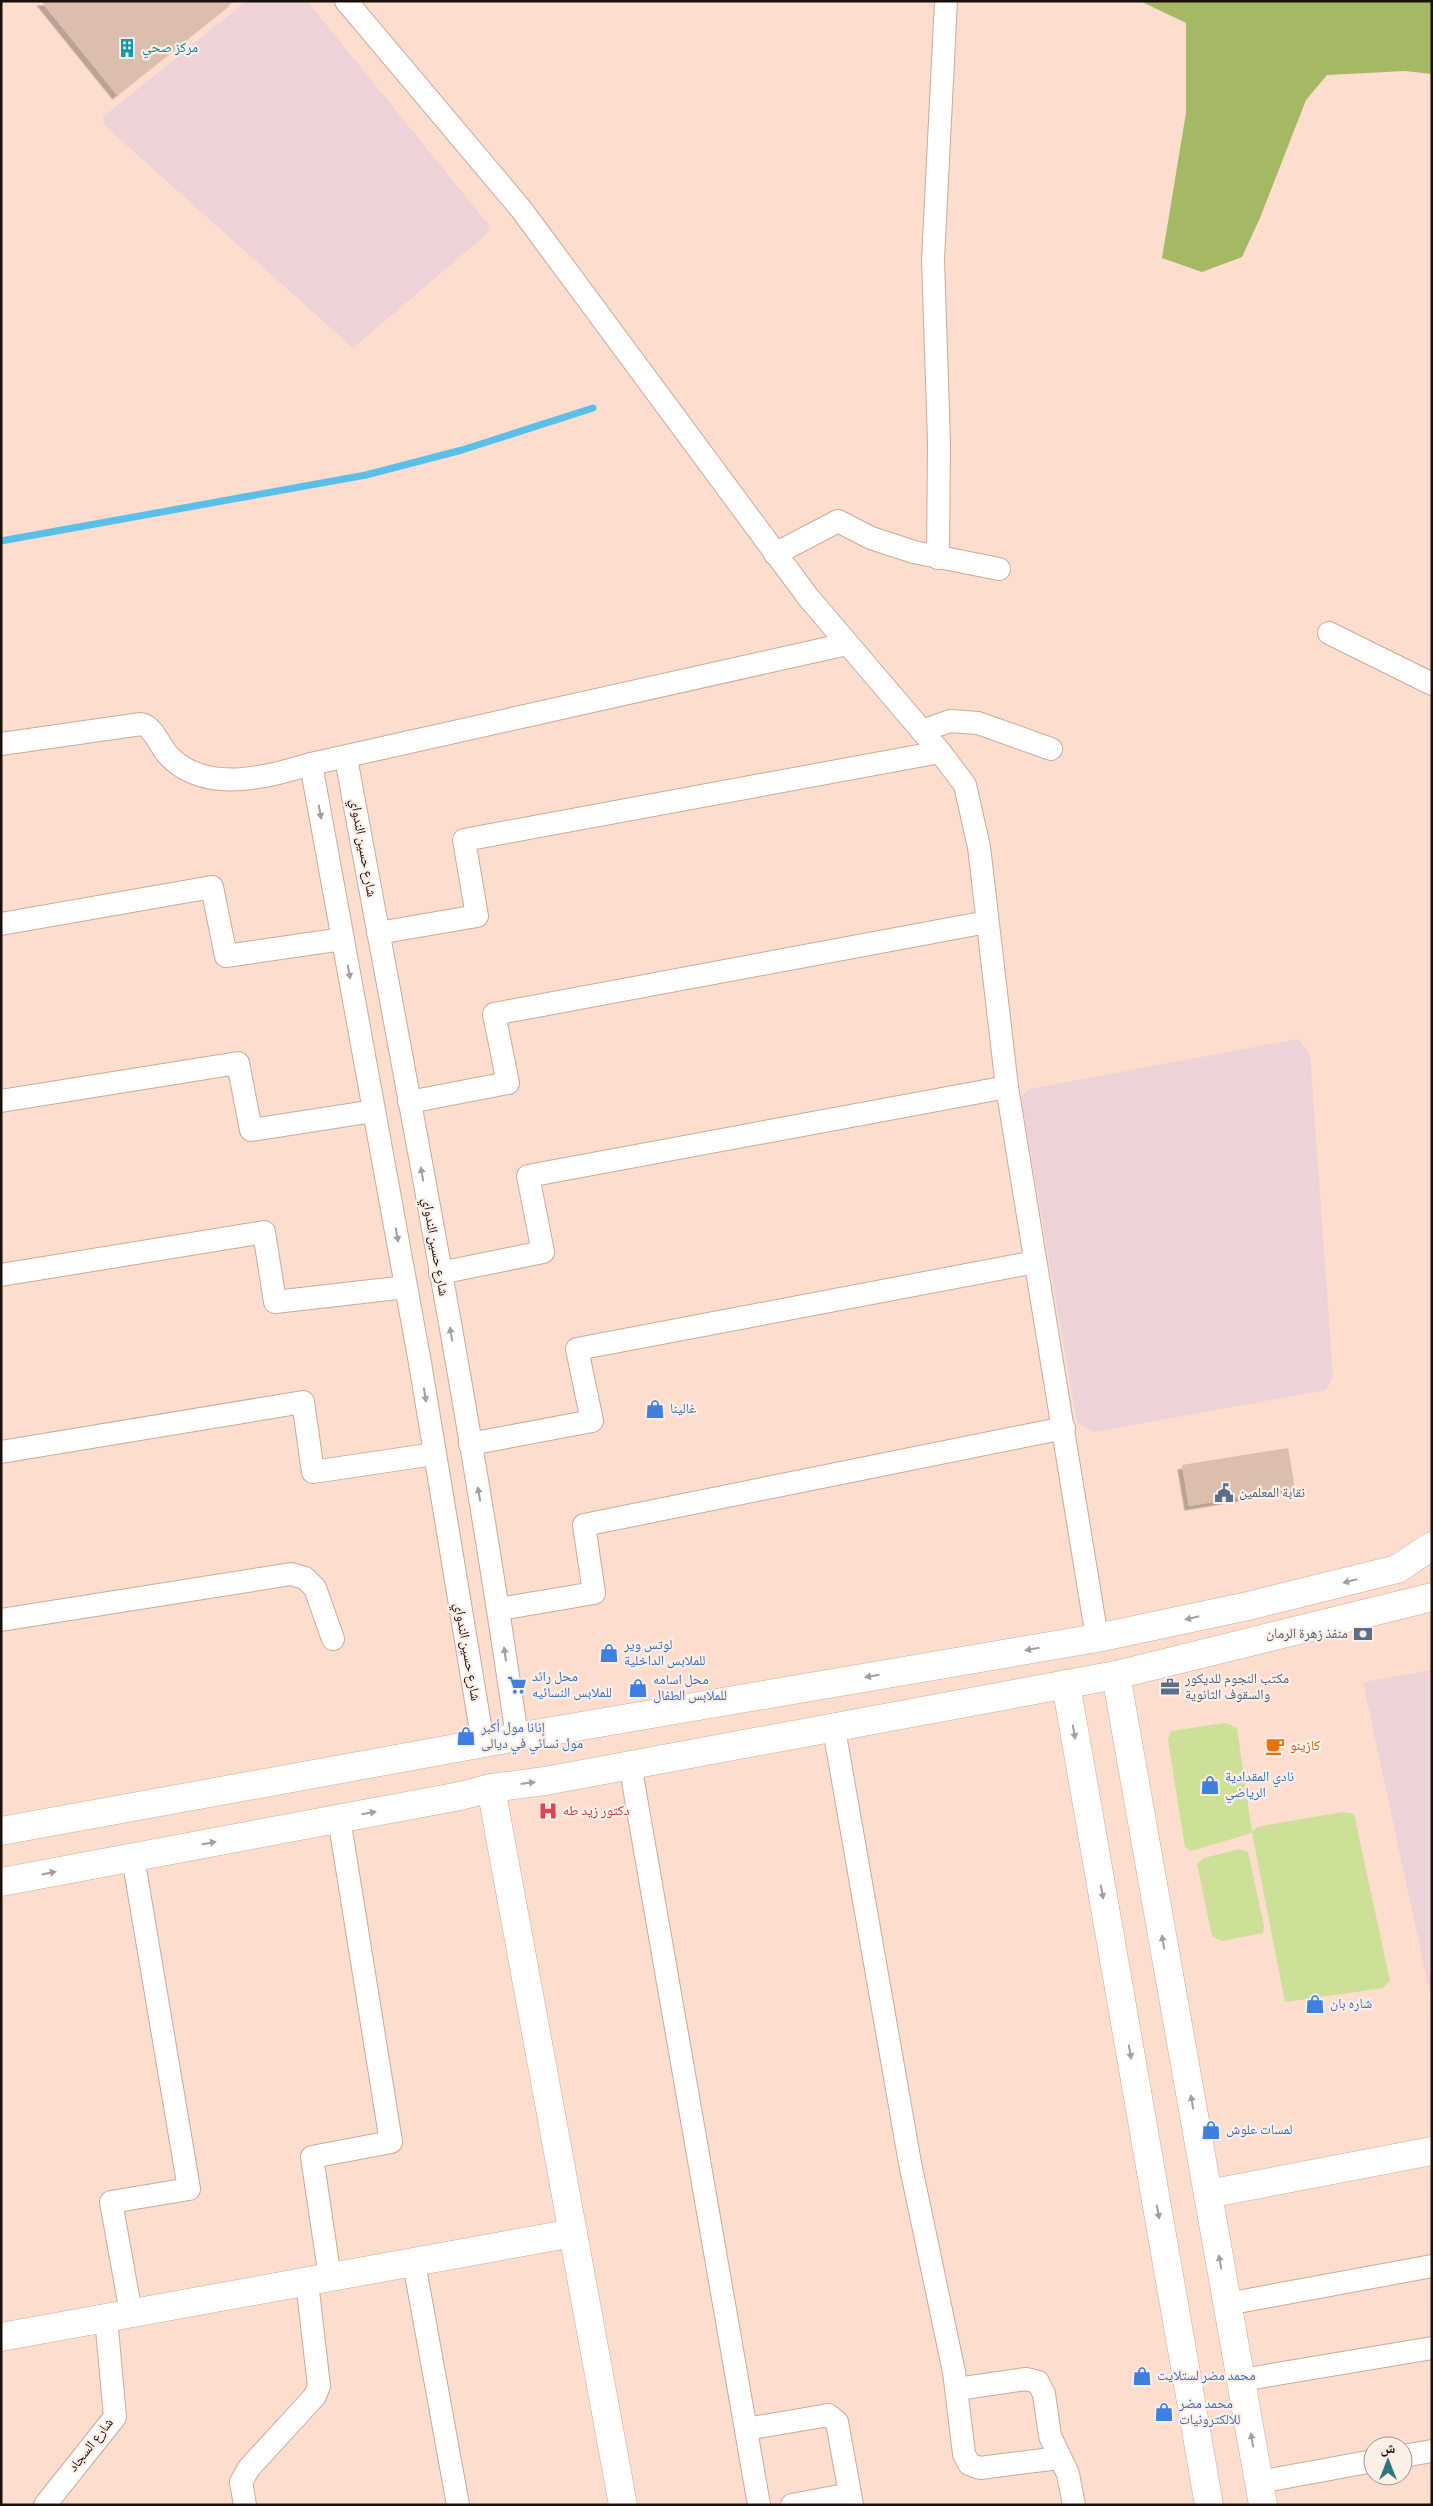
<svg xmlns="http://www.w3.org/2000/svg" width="1433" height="2506" font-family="'Source Sans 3','Noto Naskh Arabic',sans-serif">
<defs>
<filter id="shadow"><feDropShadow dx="-4.5" dy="4.5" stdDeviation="0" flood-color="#0004"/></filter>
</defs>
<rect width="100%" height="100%" fill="#fdddcd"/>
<g fill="#edd3d7">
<polygon points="246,1 307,1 488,224 489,232 353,348 104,125 103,117"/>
<polygon points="1298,1039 1310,1054 1333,1376 1326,1390 1094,1432 1077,1423 1021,1097 1029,1089"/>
<polygon points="1432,1670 1432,2003 1363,1682"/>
</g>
<g fill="#cde097">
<polygon points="1225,1723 1237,1728 1252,1832 1257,1827 1342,1812 1354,1814 1390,1981 1383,1988 1285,2002 1252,1833 1191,1851 1185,1847 1168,1740 1171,1731"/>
<polygon points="1239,1849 1248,1852 1264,1926 1263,1933 1222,1941 1212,1936 1197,1864 1204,1858"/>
</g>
<polygon fill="#a5b965" points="1140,1 1432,1 1432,74 1405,71 1327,75 1306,100 1260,218 1242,257 1202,272 1162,258 1186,113 1186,23"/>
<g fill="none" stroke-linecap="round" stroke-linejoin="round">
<polyline stroke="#5abfe9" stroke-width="7" points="1,541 366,475 462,450 593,408"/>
</g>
<g fill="#dcbeae" filter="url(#shadow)">
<polygon points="41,1 234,1 117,95"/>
<polygon points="1288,1448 1295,1488 1189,1506 1182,1465"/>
</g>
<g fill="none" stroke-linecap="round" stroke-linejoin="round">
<g stroke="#c9aa9c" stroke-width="24">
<g id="minor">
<polyline points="346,1 521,209 808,597 940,752 965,785 979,847 1007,1087 1097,1638"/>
<polyline points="775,554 838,521 871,538 914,552 999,569"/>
<polyline points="938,558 939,442 933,260 946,1"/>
<polyline points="1329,633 1432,684"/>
<polyline points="922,731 950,721 978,723 1051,749"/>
<path d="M1,744L141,724C153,726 160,746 168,755C205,795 267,777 311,764L847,644"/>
<path d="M346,758C406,1084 470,1409 517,1737"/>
<polyline points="311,764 420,1363 483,1743"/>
<polyline points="1,924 212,887 226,956 343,939"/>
<polyline points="378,933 477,916 464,840 940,752"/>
<polyline points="1,1101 238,1063 251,1130 374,1111"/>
<polyline points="409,1102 508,1083 494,1014 987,922"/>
<polyline points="440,1273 543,1252 528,1176 1007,1087"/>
<polyline points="1,1275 264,1232 275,1302 406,1287"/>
<polyline points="470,1444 592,1421 577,1349 1035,1262"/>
<polyline points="1,1452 303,1402 313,1472 434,1454"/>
<polyline points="499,1609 594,1593 584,1525 1064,1428"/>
<polyline points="1,1620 291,1574 305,1578 315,1588 333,1639"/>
<polyline points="834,1729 910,2163 954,2372 964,2454 969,2464 980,2468 1059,2458"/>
<polyline points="630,1764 759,2505"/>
<polyline points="414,2263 458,2505"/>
<polyline points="330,2278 312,2157 391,2142 339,1818"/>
<polyline points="1227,2304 1432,2266"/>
<polyline points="131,2313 111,2202 189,2189 133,1857"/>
<polyline points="1241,2380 1432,2348"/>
<polyline points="957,2389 1026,2379 1038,2382 1044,2394 1050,2436 1068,2474 1074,2505"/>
<polyline points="746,2429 823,2416 828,2415 837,2422 852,2505"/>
<polyline points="1403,2456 1432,2451"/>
<polyline points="1259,2482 1373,2461"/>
<polyline points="45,2505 115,2417 106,2318"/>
<polyline points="245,2505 241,2482 249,2468 315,2396 319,2386 307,2282"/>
<polyline points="792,2505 850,2494"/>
</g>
</g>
<g stroke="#c9aa9c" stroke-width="29">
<g id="tertiary">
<polyline points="1116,1675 1263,2505"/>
<polyline points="1066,1684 1209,2505"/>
<polyline points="491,1788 623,2505"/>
<polyline points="1208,2194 1432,2151"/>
<polyline points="1,2337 573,2233"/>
</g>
</g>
<g stroke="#c9aa9c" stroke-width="29">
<g id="secondary">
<polyline points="1,1831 517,1737 1097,1638 1248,1606 1397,1569 1432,1546"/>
<polyline points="1,1882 460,1796 491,1788 545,1781 1116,1675 1432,1597"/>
</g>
</g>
<use href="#minor" stroke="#fff" stroke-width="22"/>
<use href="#tertiary" stroke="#fff" stroke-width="28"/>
<use href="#secondary" stroke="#fff" stroke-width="28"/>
</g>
<defs><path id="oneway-solid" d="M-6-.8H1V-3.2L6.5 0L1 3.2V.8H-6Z" transform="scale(1.25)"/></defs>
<g fill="#a39f9d">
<use href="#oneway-solid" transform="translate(320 812) rotate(80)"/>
<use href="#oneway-solid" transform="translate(349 972) rotate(80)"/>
<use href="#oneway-solid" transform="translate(422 1174) rotate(-100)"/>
<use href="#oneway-solid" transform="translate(397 1235) rotate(80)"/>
<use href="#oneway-solid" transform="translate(451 1334) rotate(-100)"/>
<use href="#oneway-solid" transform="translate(425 1395) rotate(81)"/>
<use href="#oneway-solid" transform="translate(479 1494) rotate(-100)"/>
<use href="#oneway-solid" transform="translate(1350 1581) rotate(166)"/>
<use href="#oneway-solid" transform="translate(1192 1618) rotate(167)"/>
<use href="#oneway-solid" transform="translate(1032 1649) rotate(170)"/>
<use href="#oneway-solid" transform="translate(505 1654) rotate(-98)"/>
<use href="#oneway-solid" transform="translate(872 1676) rotate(170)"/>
<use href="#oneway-solid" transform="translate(1074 1732) rotate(80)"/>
<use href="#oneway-solid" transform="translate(528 1783) rotate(-7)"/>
<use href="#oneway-solid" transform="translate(369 1813) rotate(-10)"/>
<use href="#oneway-solid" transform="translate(209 1843) rotate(-11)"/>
<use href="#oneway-solid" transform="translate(49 1873) rotate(-11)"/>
<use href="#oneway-solid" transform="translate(1102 1892) rotate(80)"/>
<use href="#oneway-solid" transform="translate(1163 1942) rotate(-100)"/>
<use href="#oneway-solid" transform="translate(1130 2052) rotate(80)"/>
<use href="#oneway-solid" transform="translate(1192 2102) rotate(-100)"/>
<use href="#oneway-solid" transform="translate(1158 2212) rotate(80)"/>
<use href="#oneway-solid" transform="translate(1220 2262) rotate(-100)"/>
<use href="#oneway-solid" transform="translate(1252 2440) rotate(-100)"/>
</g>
<defs>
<g id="building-bare" transform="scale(1.5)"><path d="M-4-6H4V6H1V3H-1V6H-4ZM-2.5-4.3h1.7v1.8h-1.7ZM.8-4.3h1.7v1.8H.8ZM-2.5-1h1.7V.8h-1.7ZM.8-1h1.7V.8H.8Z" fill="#0f9aa8" stroke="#fcefe8" stroke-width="2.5" paint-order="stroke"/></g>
<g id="shop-bare" transform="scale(1.5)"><path d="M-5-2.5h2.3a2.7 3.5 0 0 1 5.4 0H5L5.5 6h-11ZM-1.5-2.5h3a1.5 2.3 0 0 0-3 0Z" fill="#3f7fe0" stroke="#fcefe8" stroke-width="2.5" paint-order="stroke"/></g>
<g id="civic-bare" transform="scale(1.5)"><path d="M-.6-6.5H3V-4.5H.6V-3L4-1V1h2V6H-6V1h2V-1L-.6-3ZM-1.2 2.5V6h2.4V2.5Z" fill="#5c6f8a" stroke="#fcefe8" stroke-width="2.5" paint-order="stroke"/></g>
<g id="bank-bare" transform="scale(1.5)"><path d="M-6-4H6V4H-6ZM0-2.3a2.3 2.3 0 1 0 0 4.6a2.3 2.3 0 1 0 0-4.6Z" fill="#5c6f8a" stroke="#fcefe8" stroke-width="2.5" paint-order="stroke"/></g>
<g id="supermarket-bare" transform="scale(1.5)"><path d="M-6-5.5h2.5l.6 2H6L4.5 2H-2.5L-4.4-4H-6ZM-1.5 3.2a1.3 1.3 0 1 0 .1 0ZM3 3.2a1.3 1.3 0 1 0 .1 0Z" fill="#3f7fe0" stroke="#fcefe8" stroke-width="2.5" paint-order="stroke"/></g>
<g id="office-bare" transform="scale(1.5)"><path d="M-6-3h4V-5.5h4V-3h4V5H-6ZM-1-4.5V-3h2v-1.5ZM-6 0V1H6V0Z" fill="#5c6f8a" stroke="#fcefe8" stroke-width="2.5" paint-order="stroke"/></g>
<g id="cafe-bare" transform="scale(1.5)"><path d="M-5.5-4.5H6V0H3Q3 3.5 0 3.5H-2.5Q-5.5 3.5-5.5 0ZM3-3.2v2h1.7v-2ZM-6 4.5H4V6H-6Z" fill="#e8710a" stroke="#fcefe8" stroke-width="2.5" paint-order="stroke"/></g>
<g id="hospital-bare" transform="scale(1.5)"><path d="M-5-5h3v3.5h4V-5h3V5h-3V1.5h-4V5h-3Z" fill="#e0444e" stroke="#fcefe8" stroke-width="2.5" paint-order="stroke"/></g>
</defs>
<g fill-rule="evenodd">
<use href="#building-bare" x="127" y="48"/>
<use href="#shop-bare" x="655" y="1409"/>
<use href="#civic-bare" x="1224" y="1493"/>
<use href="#bank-bare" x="1363" y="1634"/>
<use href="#shop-bare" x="609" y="1653"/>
<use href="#supermarket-bare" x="517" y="1685"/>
<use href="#office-bare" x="1170" y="1687"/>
<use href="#shop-bare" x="638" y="1688"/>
<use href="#shop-bare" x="466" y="1736"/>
<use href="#cafe-bare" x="1275" y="1746"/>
<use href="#shop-bare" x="1210" y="1785"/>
<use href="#hospital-bare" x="548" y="1811"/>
<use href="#shop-bare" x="1315" y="2004"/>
<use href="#shop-bare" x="1211" y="2130"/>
<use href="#shop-bare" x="1142" y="2376"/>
<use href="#shop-bare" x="1164" y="2412"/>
</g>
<g text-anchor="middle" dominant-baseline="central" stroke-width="4.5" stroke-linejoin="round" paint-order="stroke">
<g font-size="14" fill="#0d838f" stroke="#fcefe8" text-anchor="start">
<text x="142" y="48">مركز صحي</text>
</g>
<g font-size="14" fill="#1a0f0a" stroke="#fcefe8">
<text transform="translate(363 848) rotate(80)">شارع حسين الندواي</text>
<text transform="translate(435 1247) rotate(80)">شارع حسين الندواي</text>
<text transform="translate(467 1652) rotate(80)">شارع حسين الندواي</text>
<text transform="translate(91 2445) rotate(-52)">شارع السجاد</text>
</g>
<g font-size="14" fill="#366cbe" stroke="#fcefe8" text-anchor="start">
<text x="670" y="1409">غالينا</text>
<text x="624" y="1645">لوتس وير<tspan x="624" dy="16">للملابس الداخلية</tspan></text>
<text x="532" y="1677">محل رائد<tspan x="532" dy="16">للملابس النسائيه</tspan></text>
<text x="653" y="1680">محل اسامه<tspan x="653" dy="16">للملابس الطفال</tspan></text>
<text x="481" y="1728">إنانا مول أكبر<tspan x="481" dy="16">مول نسائي في ديالى</tspan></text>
<text x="1225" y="1777">نادي المقدادية<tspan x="1225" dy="16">الرياضي</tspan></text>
<text x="1330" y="2004">شاره بان</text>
<text x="1226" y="2130">لمسات علوش</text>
<text x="1157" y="2376">محمد مضر لستلايت</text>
<text x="1179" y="2404">محمد مضر<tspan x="1179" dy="16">للالكترونيات</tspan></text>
</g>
<g font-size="14" fill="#4e5e75" stroke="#fcefe8" text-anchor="start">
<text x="1239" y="1493">نقابة المعلمين</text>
<text x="1348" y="1634" text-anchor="end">منفذ زهرة الرمان</text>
<text x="1185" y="1679">مكتب النجوم للديكور<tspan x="1185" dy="16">والسقوف الثانوية</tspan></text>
</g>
<g font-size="14" fill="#c56008" stroke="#fcefe8" text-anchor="start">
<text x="1290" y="1746">كازينو</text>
</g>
<g font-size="14" fill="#be3a42" stroke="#fcefe8" text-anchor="start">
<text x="563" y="1811">دكتور زيد طه</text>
</g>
</g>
<rect width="1433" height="2506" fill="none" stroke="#1a0f0a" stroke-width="5"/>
<g transform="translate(1388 2461)"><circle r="24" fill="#fcefe8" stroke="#a2958f"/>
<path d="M0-4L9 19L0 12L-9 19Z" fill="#2e777f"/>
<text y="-8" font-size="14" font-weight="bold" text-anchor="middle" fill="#1a0f0a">ش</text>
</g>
</svg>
